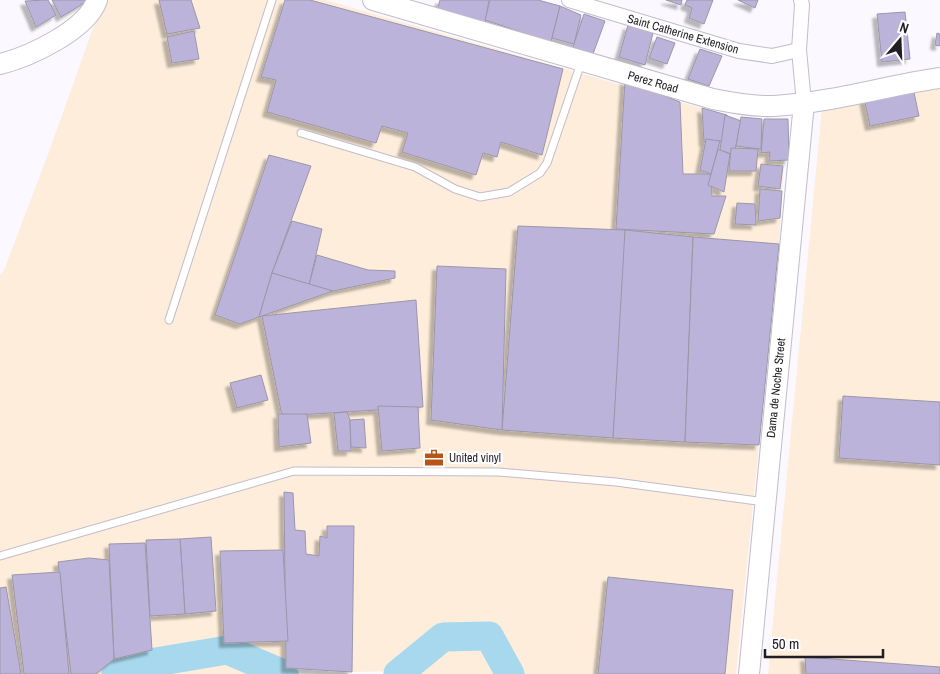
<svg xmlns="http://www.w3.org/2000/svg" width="940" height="674" font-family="'Archivo Narrow',sans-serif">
<defs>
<filter id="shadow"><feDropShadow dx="-4.5" dy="4.5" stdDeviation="1" flood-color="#0004"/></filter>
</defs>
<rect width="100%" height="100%" fill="#fbf8ff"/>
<g fill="#fdedda">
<polygon points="103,0 325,0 785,132 780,235 736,674 518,674 497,629 446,626 395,671 352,672 286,668 220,641 116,663 103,674 0,674 0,275 4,270 49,152"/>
<polygon points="940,80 940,674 768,674 822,108"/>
<polygon points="446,643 492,652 504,674 413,674"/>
<polygon points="226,660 257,674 128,674"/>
</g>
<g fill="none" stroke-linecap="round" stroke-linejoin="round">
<g stroke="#a8d8ed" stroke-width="29">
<polyline points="116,674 126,667 227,650 284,674"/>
<polyline points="398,674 443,637 489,636 510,674"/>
</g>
</g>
<g fill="#bcb3db" stroke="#9a97a7" filter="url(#shadow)">
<polygon points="48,0 56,15 36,27 25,1"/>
<polygon points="52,0 89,0 61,17"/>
<polygon points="159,0 191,0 200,28 167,34"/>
<polygon points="285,0 310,0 563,69 542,155 501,142 497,157 483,153 476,175 402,152 408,133 382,126 376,143 267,112 276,80 261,77"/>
<polygon points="440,0 489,0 485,24 437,11"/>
<polygon points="490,0 538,0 560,6 551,42 485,20"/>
<polygon points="666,0 682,0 681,5"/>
<polygon points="687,0 713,0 704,24 689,18 692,8 685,5"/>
<polygon points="738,0 758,0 755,8"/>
<polygon points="560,6 581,15 574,44 552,38"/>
<polygon points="905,12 910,59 882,62 877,14"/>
<polygon points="584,14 605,21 593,54 573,47"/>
<polygon points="628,25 653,33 645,65 619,57"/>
<polygon points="194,31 199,59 172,63 167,37"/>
<polygon points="937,33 940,34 940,46 935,45"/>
<polygon points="657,37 675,43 667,64 649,58"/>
<polygon points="700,49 722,56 709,86 688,79"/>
<polygon points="625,80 680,102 683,174 711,174 712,196 726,196 714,234 616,229"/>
<polygon points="913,88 919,116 870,126 864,98"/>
<polygon points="702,108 727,115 727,141 704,142"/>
<polygon points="725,115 741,121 734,155 720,150"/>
<polygon points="741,117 762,119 761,149 736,146"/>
<polygon points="764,119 788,119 789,160 769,161 770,152 761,153"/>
<polygon points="706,139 720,141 711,174 700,170"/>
<polygon points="731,148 758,149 756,171 729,171"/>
<polygon points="718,149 730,154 724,192 708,185"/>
<polygon points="269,155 311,166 272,273 259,317 240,324 215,315"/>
<polygon points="761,164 783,166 780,189 758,186"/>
<polygon points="760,189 782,191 780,218 758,221"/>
<polygon points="737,203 755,204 756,225 735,224"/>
<polygon points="292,221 322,229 309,285 272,273"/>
<polygon points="518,226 625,230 626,249 613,438 502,430"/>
<polygon points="625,230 693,237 685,442 613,438"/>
<polygon points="693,237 779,244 759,445 685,442"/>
<polygon points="317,255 368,270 395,271 395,278 333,291 309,285"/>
<polygon points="437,266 506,269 502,430 431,420"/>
<polygon points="272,273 333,291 259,317"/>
<polygon points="416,300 423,407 282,416 262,316"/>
<polygon points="261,375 268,400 237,408 230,383"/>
<polygon points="843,396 940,402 940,465 839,458"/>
<polygon points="378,406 418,407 420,448 382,451"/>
<polygon points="347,412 350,420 351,451 338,451 334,413"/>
<polygon points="278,414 307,414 311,443 279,447"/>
<polygon points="364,419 366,448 351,447 350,420"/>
<polygon points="284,492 293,493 295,530 305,531 306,554 319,556 320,536 327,538 327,526 354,526 352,672 286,668"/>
<polygon points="211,537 216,611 185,614 180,539"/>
<polygon points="180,539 185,614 150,616 146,540"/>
<polygon points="145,543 152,650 114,659 109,544"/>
<polygon points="283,550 288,641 224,643 220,551"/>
<polygon points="89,558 109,560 114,659 96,674 71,674 58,562"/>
<polygon points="60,572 69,674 24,674 12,575"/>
<polygon points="608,577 733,590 725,674 598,674"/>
<polygon points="6,587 21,674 0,674 0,588"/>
<polygon points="805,657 940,667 940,674 806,674"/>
</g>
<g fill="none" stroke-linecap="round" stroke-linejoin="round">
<g stroke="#c2bccc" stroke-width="9">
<g id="lane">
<polyline points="301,133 415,167 455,189 480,197 509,192 540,173 547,163 581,63"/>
<polyline points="169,320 272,0"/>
<polyline points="0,556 294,471 499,472 616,482 765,502"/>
</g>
</g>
<g stroke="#c2bccc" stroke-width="16">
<g id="street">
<polyline points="569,0 739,51 772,56 799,50"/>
<polyline points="801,0 802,5 799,50 804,103"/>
</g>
</g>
<g stroke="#c2bccc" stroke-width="22">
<g id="secondary">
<path d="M373,0L713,99C733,103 754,107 774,106C830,103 885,86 940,78"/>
<path d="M0,64C29,57 87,30 97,0"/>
<polyline points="749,674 804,103"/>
</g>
</g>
<use href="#lane" stroke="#fff" stroke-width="7"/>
<use href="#street" stroke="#fff" stroke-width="14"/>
<use href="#secondary" stroke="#fff" stroke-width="20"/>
</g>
<defs>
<g id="office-bare" transform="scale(1.5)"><path d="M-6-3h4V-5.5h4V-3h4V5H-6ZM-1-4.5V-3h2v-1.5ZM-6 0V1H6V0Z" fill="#b75519" stroke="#fff" stroke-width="2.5" paint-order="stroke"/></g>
</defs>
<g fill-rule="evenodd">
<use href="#office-bare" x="434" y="458"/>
</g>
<g text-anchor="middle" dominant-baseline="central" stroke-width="4.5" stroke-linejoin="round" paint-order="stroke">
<g font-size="12" fill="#201d23" stroke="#fff">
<text transform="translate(683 34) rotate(16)">Saint Catherine Extension</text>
<text transform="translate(653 82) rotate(16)">Perez Road</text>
<text transform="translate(776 388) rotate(-84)">Dama de Noche Street</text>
</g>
<g font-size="12" fill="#201d23" stroke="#fff" text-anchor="start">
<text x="449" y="458">United vinyl</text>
</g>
</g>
<g transform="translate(900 40) rotate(19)" stroke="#ffffff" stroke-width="4" paint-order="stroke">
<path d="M0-4L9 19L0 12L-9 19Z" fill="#201d23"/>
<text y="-8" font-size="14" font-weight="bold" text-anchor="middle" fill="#201d23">N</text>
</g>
<path d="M765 649v8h118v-8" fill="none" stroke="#201d23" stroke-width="2.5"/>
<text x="772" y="649" font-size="15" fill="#201d23" stroke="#ffffff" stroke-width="4" paint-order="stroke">50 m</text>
</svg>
